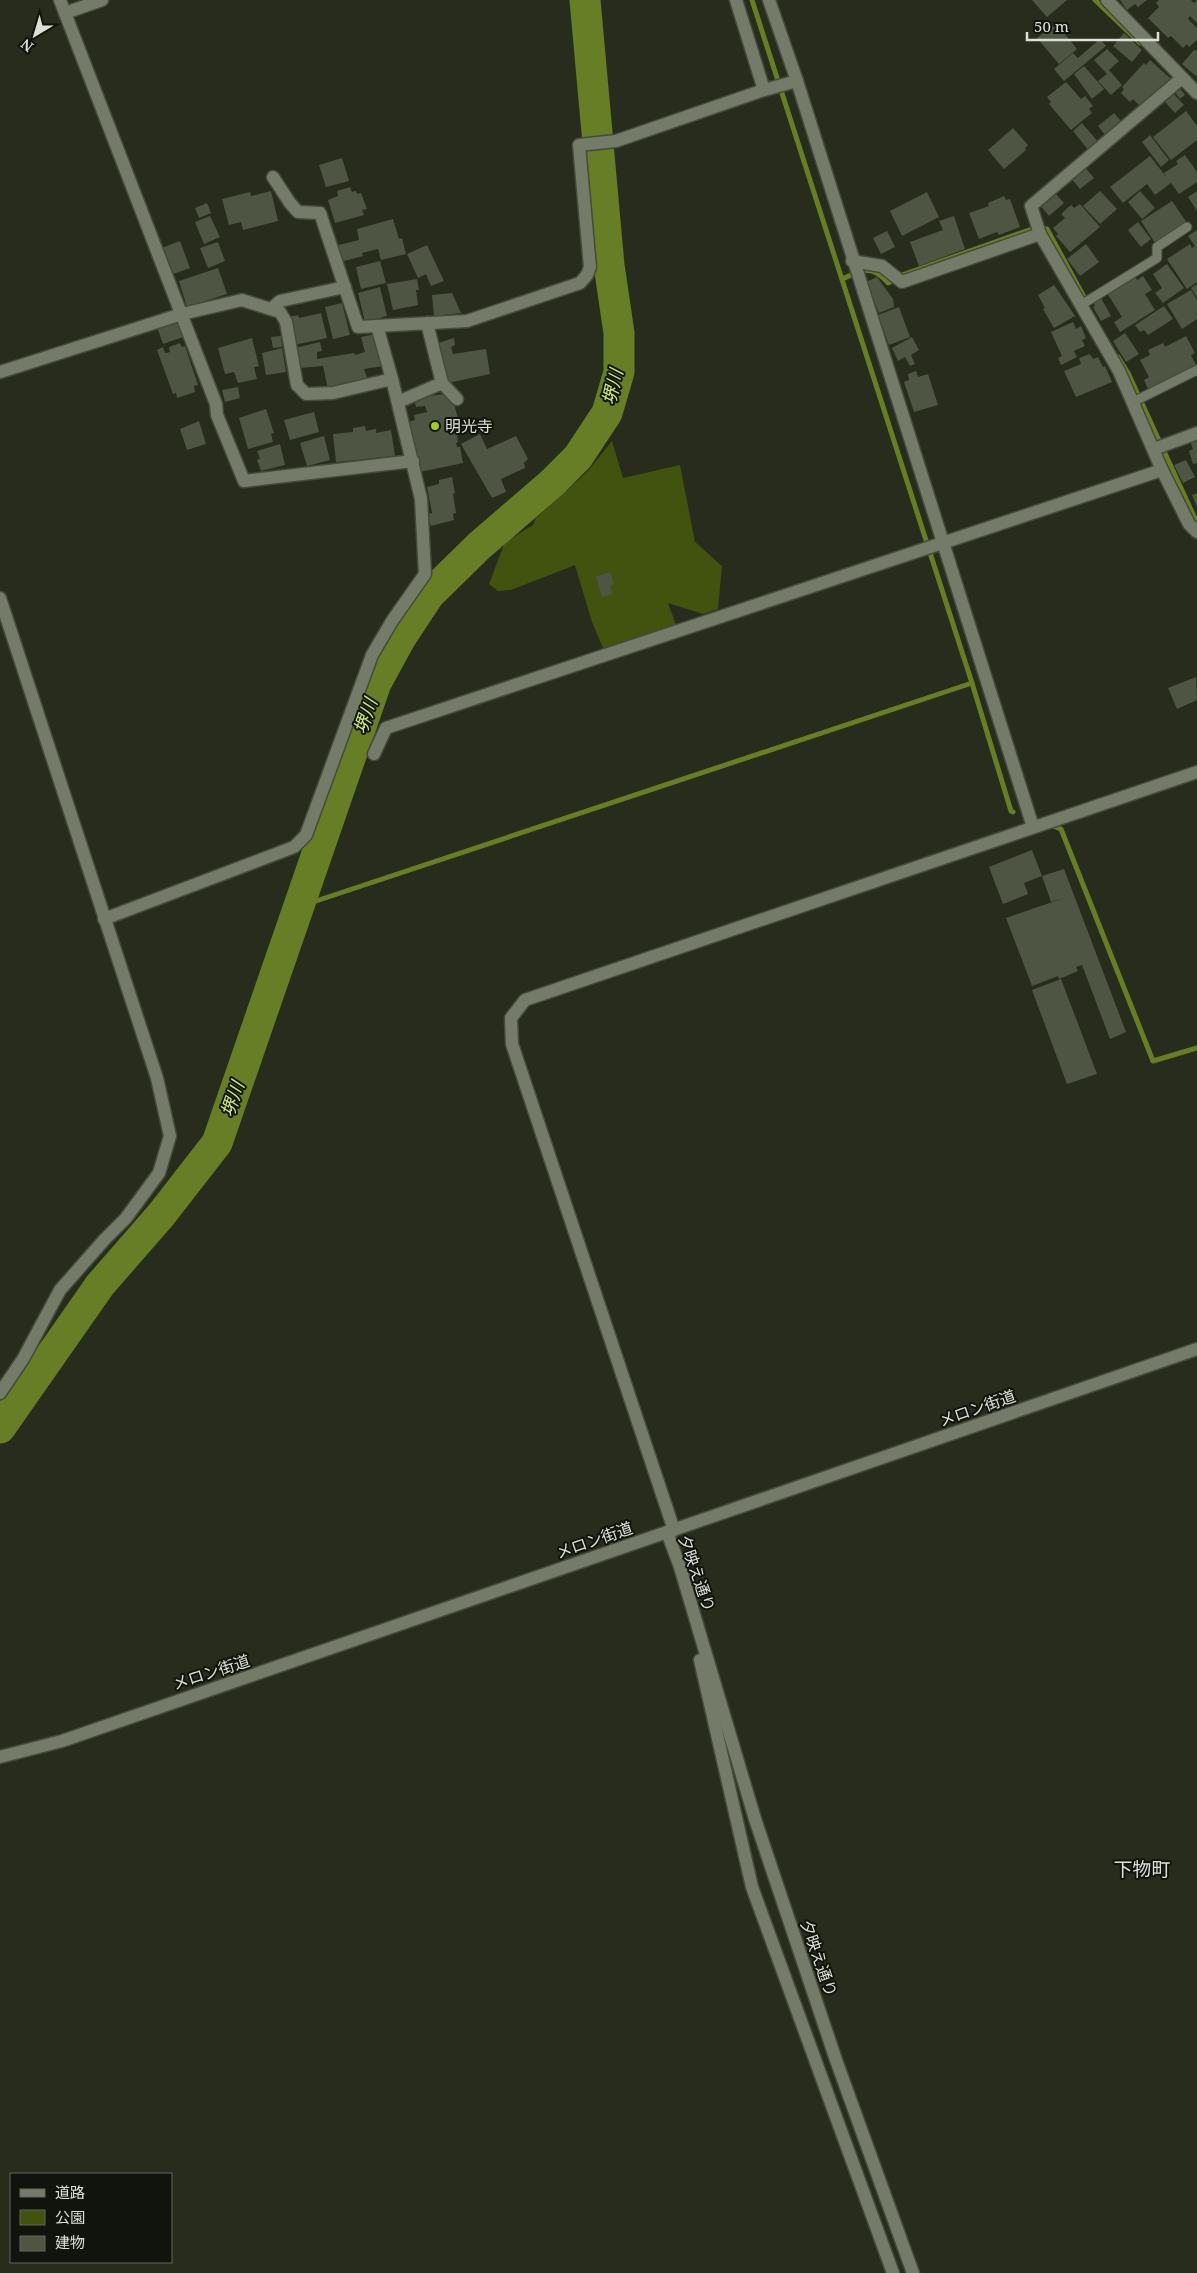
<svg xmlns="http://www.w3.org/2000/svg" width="1197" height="2273" font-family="'Noto Serif','Noto Sans JP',serif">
<rect width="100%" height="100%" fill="#272c1c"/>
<polygon fill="#42520f" points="612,441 623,478 680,465 695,542 722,566 718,609 703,614 668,603 676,625 603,648 592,622 575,565 511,590 498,591 489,584 505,542 533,525 536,518 587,472"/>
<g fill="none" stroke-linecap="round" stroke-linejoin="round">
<g stroke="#677d26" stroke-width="5">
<polyline points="1095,0 1140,43"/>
<path d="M842,279C862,270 872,264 888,283L902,275L1035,228L1047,229L1084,297"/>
<polyline points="1118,357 1128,373 1197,523"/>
<polyline points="972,683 1011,811 1013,812"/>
<polyline points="1050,825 1061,829 1153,1061 1197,1048"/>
<polyline points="301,906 972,683 752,0"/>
</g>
<polyline stroke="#677d26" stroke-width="31" points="0,1428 100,1285 161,1215 217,1143 376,683 400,639 429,595 479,546 552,483 578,457 607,413 619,372 619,333 609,265 585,0"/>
</g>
<g fill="#4f5543">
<polygon points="1032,0 1067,0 1047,17"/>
<polygon points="1120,0 1147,0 1138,7 1135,4 1127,10"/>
<polygon points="1159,0 1191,0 1194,3 1197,0 1197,23 1190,16 1188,19 1197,28 1197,40 1189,47 1187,44 1183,48 1171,36 1168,38 1148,18 1159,7 1156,3"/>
<polygon points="1056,23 1077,49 1059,64 1037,38"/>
<polygon points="1124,33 1142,50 1132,62 1113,46"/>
<polygon points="1100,39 1106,46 1064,81 1054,69 1073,53 1078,58"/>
<polygon points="1107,49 1119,61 1109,70 1122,85 1111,95 1098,81 1107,74 1094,60"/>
<polygon points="1194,50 1197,51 1197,77 1182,64"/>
<polygon points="1150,60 1171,79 1164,88 1161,86 1141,107 1133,99 1130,102 1121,93 1124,89 1122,87 1144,63 1146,65"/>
<polygon points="1084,66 1104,89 1092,99 1074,74"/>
<polygon points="1066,82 1081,99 1085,96 1093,106 1089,109 1092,113 1071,130 1049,104 1051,102 1047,97"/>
<polygon points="1179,87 1185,95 1180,99 1174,91"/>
<polygon points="1173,93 1184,105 1175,113 1164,101"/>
<polygon points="1186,111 1197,126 1197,140 1171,160 1153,137"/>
<polygon points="1114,113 1122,122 1106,136 1098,126"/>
<polygon points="1082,123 1099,143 1089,151 1073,131"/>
<polygon points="1013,128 1028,145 1025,148 1026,150 1004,169 988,150"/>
<polygon points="1150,135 1169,160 1161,167 1142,142"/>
<polygon points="1185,155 1197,172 1197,182 1179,194 1171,183 1155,195 1147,184 1123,203 1110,187 1150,156 1167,178 1164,173 1178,164 1176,161"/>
<polygon points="342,158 349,181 326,187 319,165"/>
<polygon points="1084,166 1094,178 1080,189 1071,178"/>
<polygon points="350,187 352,192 356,191 357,194 361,193 367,209 362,210 364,215 335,223 328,200 338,196 337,191"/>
<polygon points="271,191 278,221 243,230 241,222 229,225 222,199 250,192 251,196"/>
<polygon points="1100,191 1117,209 1100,224 1083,206"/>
<polygon points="1140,191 1155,208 1142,219 1128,202"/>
<polygon points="1197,191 1197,211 1188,197"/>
<polygon points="927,192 939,217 902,236 890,211"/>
<polygon points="1054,192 1064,203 1049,216 1039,204"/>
<polygon points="1004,196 1006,200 1010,199 1020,227 999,235 997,232 979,239 969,213 989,206 988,203"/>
<polygon points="1172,201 1187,223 1155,243 1141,221"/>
<polygon points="207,203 211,213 199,218 195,208"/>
<polygon points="1080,204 1100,227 1070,252 1056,236 1058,234 1053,228 1065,218 1061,214 1071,205 1074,208"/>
<polygon points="210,216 220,237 204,244 195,222"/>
<polygon points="954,216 965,249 919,266 910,242 943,230 939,221"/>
<polygon points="393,219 399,239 402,238 406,254 381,260 378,249 362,253 363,256 340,262 335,246 359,240 357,229"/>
<polygon points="1138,222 1151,239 1141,247 1128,230"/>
<polygon points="1197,230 1197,282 1187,289 1167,259 1190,244 1192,248 1195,246 1188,236"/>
<polygon points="887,231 895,247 881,254 873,238"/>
<polygon points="180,241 190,268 170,275 159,249"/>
<polygon points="218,242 225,261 208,268 200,248"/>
<polygon points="1086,244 1099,262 1080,276 1067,259"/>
<polygon points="427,245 444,281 431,286 426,274 418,278 407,254"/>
<polygon points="380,261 386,283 361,289 356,267"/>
<polygon points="1167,264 1184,288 1163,303 1155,293 1162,288 1153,274"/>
<polygon points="218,268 227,294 187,307 179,281"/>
<polygon points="1135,276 1137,280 1143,276 1152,290 1145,294 1155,310 1120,332 1114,322 1122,317 1107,293"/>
<polygon points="877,277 893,299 894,307 879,313 866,282"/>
<polygon points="417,279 419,290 416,290 418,305 393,310 387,284"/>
<polygon points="1197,284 1197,298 1191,288"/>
<polygon points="1054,285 1075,316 1054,328 1043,309 1045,308 1038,295"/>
<polygon points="380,287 387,316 365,322 358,293"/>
<polygon points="1191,290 1197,300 1197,319 1182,329 1167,304"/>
<polygon points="452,293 461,313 434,316 432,295"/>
<polygon points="1101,298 1111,316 1101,321 1093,307 1095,306 1093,302"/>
<polygon points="342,303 350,335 333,339 325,307"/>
<polygon points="1164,306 1173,319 1148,335 1144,330 1140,332 1135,325"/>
<polygon points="899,307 910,337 889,345 878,315"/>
<polygon points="321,313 327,338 294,345 288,317 298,315 299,318"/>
<polygon points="180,319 186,336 163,344 157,327"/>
<polygon points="1073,322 1076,329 1081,326 1086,338 1082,340 1085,346 1074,351 1077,357 1061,365 1058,358 1062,356 1051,332"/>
<polygon points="1125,333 1139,354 1126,362 1113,341"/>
<polygon points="375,334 384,366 364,369 368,380 328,389 323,366 299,368 295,348 320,342 322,351 317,352 317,359 354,353 355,355 365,352 361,337"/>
<polygon points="281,336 282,347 273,348 271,337"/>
<polygon points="1186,336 1195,353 1191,355 1197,367 1149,391 1144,380 1149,377 1140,360 1150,355 1148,350 1163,343 1165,347"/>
<polygon points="912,337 919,350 911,355 915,364 910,366 905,357 898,361 892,348"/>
<polygon points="252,338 259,366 254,367 257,379 238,383 234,372 225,374 218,348"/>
<polygon points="454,338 455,345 451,347 453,354 486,349 490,374 448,383 438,356 442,354 438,343"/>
<polygon points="180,343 182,347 185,346 198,385 194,386 195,392 177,398 176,393 173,394 157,350 163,347 165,353 170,352 169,347"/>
<polygon points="282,348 286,372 266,375 262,353"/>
<polygon points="1090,354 1093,359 1098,357 1103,367 1105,366 1112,382 1076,397 1064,371 1081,364 1079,358"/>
<polygon points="916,371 918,377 928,374 938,405 914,412 904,382 909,380 908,374"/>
<polygon points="238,387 240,398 225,402 222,390"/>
<polygon points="445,394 449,401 451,400 453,405 454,404 462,433 457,436 458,442 456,443 457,447 460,447 463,463 420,472 408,422 415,420 414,415 427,412 425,406 416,407 414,398"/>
<polygon points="266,409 274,433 271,434 273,442 248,449 239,418"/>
<polygon points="314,412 319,432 290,440 284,420"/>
<polygon points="199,421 206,444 187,450 180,429"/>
<polygon points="365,426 366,431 376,429 376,433 391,430 395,456 336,462 333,434 353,432 353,428"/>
<polygon points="480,434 487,449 516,436 528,459 524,463 525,468 501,479 506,492 492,498 461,444"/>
<polygon points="324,436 330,460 307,466 300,443"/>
<polygon points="1197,436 1197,463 1193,464 1189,451 1193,449 1189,438"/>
<polygon points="280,444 285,465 261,471 257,460 260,459 257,451"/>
<polygon points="1186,460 1195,477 1183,483 1174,465"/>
<polygon points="452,477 455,493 453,494 456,513 453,514 454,520 431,526 427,515 432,513 427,487 439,484 439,480"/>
<polygon points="1197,493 1197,507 1192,495"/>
<polygon points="610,572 614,584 610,586 613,594 602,597 596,577"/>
<polygon points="1196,677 1197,700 1177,709 1168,688"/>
<polygon points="1032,850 1042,876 1024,883 1028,894 1003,904 989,867"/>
<polygon points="1064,869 1126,1032 1110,1039 1082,965 1076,967 1078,971 1059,979 1058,976 1032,986 1006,918 1067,897 1051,902 1042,876"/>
<polygon points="1061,979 1097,1074 1067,1084 1032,990"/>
</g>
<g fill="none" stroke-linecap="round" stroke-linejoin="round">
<g stroke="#454a3c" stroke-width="11">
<g id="service">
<polyline points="1081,305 1157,258 1157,247 1187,227"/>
<polyline points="1133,402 1197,370"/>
</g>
</g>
<g stroke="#454a3c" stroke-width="15">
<g id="minor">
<polyline points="60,0 216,404 217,415 244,481 413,461"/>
<polyline points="736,0 764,90"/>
<polyline points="769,0 797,81 1033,827"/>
<polyline points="1107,0 1197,93"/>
<polyline points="65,13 102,0"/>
<polyline points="1182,78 1031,206 1040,234 1119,371 1162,470 1189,524 1197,532"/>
<polyline points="273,177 290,203 298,212 320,213 358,327 467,321 580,283 587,275 590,267 579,145 616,141 764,90 797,81"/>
<polyline points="852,261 882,266 902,282 1040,234"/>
<polyline points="271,309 280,301 345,287"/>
<polyline points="427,323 442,383 457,399"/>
<polyline points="377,326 392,379"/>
<polyline points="0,372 182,314 242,300 280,312 286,322 297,385 306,394 333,393 392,379 421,499 425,574 392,621 372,655 306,835 294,847 104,919"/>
<polyline points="398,402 442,383"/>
<polyline points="1154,449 1197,433"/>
<polyline points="374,754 386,728 1162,470"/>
<polyline points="674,1530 512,1044 511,1018 525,1000 1197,772"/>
</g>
</g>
<g stroke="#454a3c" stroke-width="15">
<g id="tertiary">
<polyline points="0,598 157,1078 170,1136 159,1173 126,1218 105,1239 60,1290 23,1359 0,1393"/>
<polyline points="667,1532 680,1567 755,1819 836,2060 913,2273"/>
<polyline points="700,1660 752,1887 893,2273"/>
<polyline points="0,1757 62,1741 1197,1349"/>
</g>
</g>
<use href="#service" stroke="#757b69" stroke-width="9"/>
<use href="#minor" stroke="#757b69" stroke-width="12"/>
<use href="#tertiary" stroke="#757b69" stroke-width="12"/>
</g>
<circle fill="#a4c825" stroke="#11140c" stroke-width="2" cx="435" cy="426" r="5"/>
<g text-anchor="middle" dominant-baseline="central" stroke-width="4" stroke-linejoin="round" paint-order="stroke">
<g font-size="16" fill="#dce0d6" stroke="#11140c" text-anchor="start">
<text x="445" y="426">明光寺</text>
</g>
<g font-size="16" fill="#dce0d6" stroke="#11140c">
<text transform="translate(977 1408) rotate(-19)">メロン街道</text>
<text transform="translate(594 1540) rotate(-19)">メロン街道</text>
<text transform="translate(697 1573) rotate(71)">夕映え通り</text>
<text transform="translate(211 1672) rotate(-18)">メロン街道</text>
<text transform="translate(819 1958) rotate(71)">夕映え通り</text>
</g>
<g font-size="18" font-style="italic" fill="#ceef7d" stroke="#11140c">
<text transform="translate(612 387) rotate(-77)">堺川</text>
<text transform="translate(365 716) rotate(-71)">堺川</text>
<text transform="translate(232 1099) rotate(-71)">堺川</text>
</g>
<g font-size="19" fill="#dce0d6" stroke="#11140c">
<text x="1142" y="1869">下物町</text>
</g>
</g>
<rect x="10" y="2173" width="162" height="90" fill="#11140c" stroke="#62665d"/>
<rect x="20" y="2189" width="25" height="8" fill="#757b69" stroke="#62665d"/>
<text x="55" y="2198" font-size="15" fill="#dce0d6">道路</text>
<rect x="20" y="2210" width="25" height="15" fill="#42520f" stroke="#62665d"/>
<text x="55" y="2223" font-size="15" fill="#dce0d6">公園</text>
<rect x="20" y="2236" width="25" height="15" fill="#4f5543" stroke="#62665d"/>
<text x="55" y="2248" font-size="15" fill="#dce0d6">建物</text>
<g transform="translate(35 35) rotate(218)" stroke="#11140c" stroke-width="4" paint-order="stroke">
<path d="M0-4L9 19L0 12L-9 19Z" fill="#dce0d6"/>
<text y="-8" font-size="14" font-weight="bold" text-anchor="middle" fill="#dce0d6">N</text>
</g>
<path d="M1027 32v8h131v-8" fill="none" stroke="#dce0d6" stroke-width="2.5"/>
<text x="1034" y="32" font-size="15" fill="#dce0d6" stroke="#11140c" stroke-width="4" paint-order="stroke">50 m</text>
</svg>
